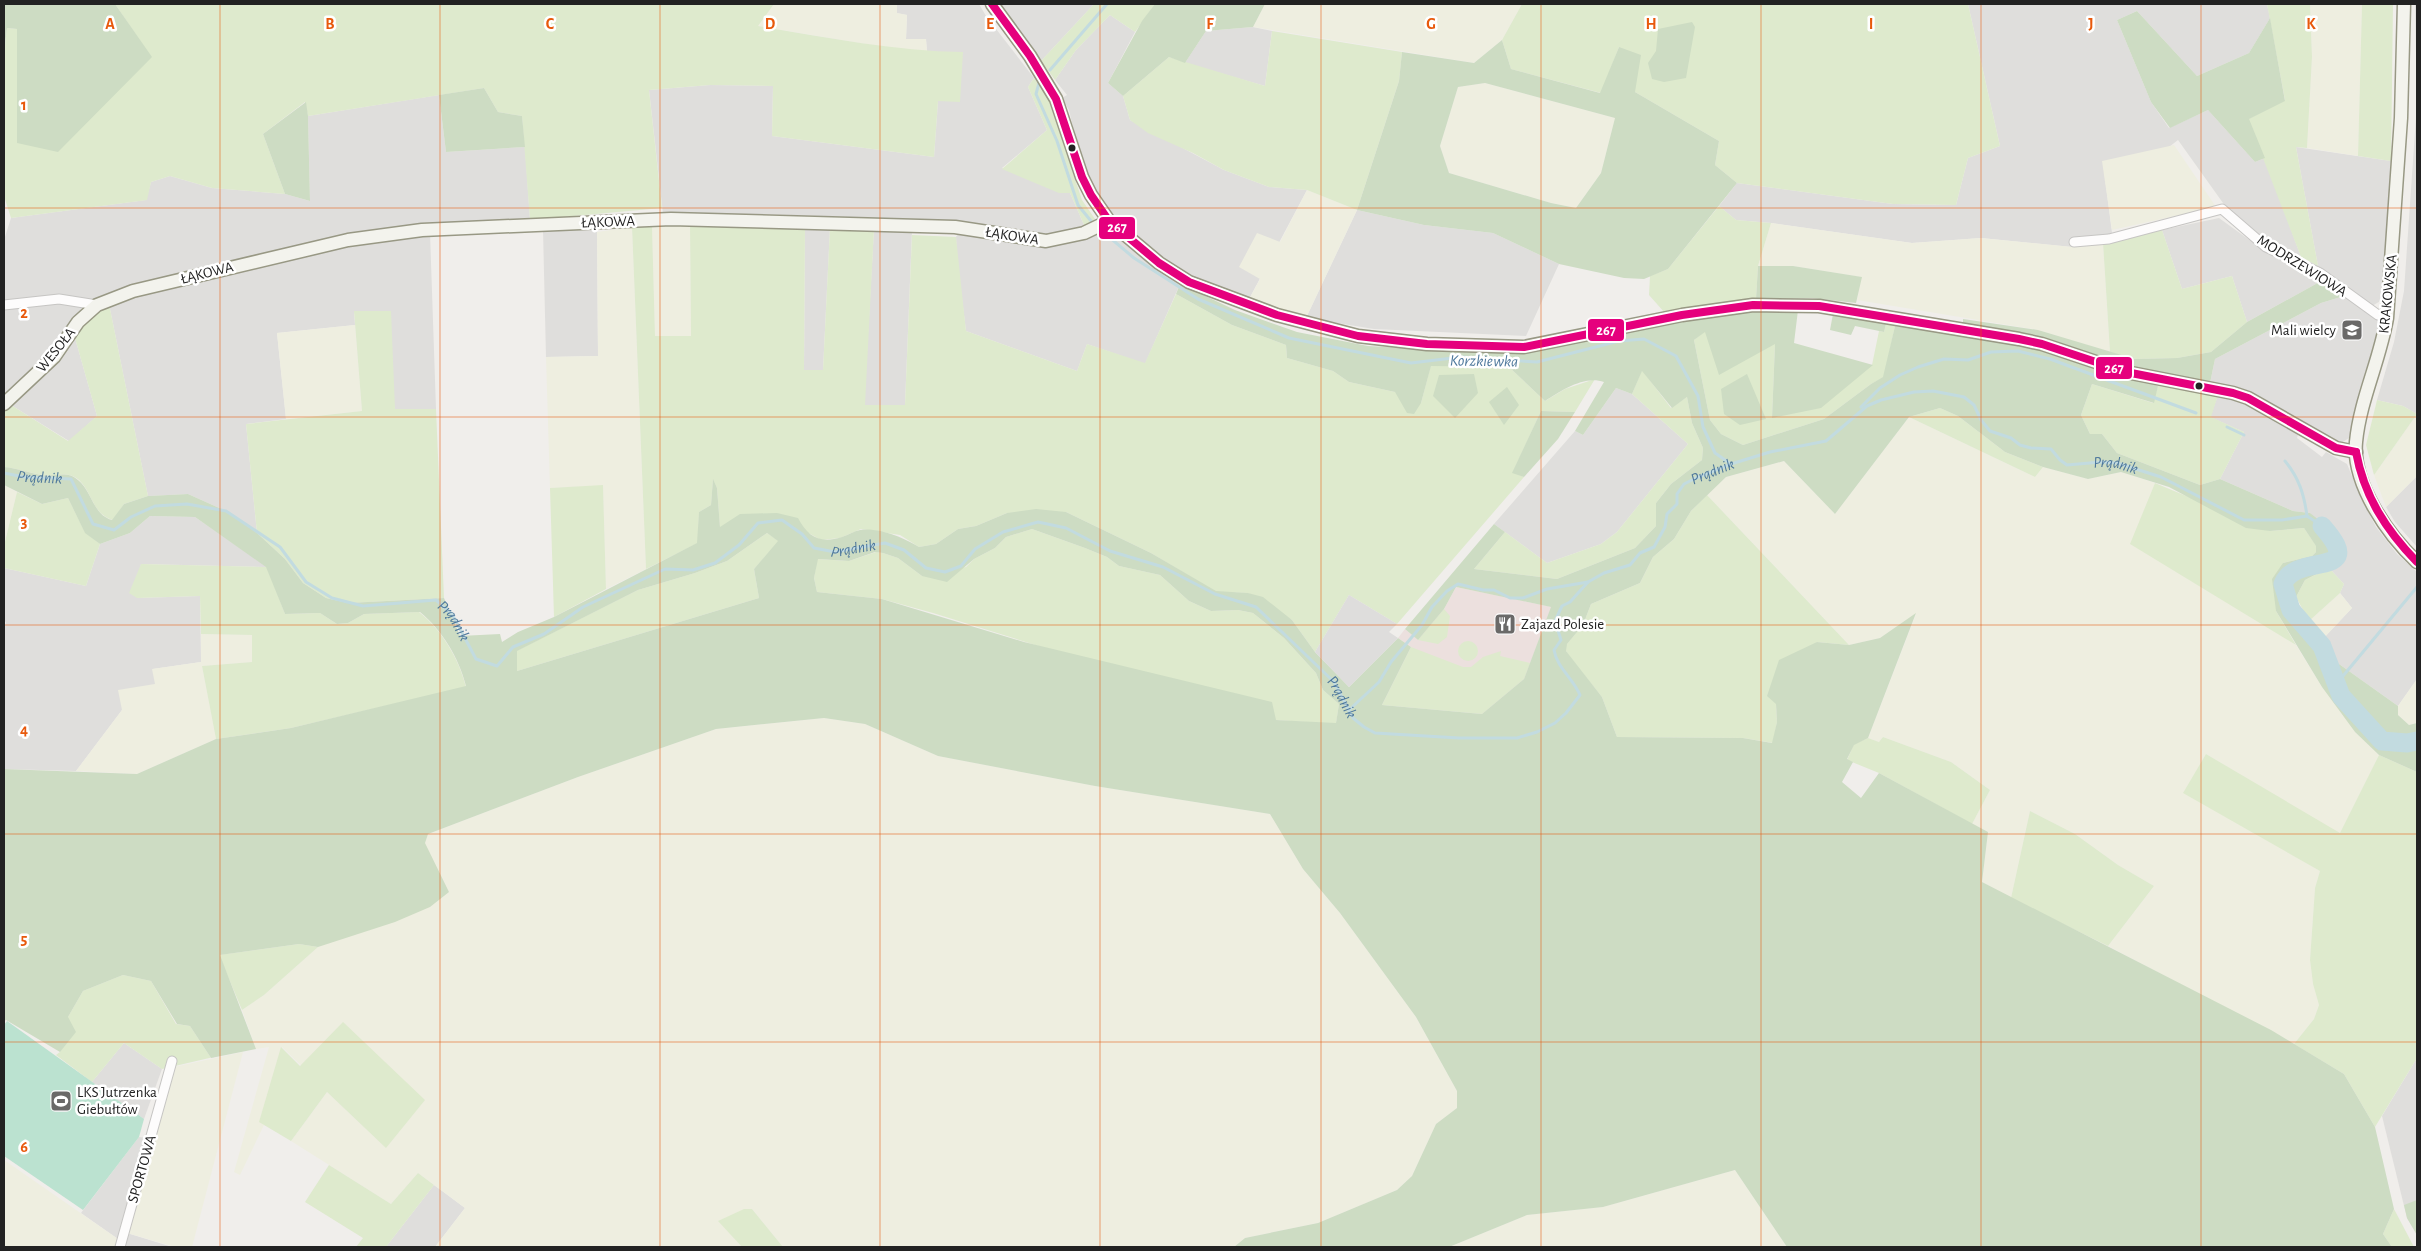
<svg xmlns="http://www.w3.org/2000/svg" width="2421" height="1251" font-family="'Alegreya Sans',sans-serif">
<rect width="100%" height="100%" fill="#f0eeeb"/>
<g fill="#dfdedc">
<polygon points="897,4 979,4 986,16 1034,78 1028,87 1047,130 1002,168 1070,193 1085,227 1047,236 923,220 766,214 663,214 649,90 710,85 773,86 772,136 934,157 938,101 963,52 927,52 926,39 906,39 907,15 896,13"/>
<polygon points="996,4 1094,4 1041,61"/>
<polygon points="1968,4 2267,4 2270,18 2249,53 2197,76 2137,11 2117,20 2151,102 2169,128 2208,110 2255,162 2265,158 2301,257 2269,244 2228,210 2178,140 2169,147 2103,162 2113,241 2103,243 2072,247 1981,238 1912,243 1771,223 1736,220 1719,206 1737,183 1893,204 1956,205 1968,158 2000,146"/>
<polygon points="2415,4 2417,4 2417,414 2403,406 2377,400 2394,342 2404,291 2417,103"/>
<polygon points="1110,15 1135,32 1108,83 1123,96 1130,120 1224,170 1269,187 1307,190 1248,301 1179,271 1136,237 1095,196 1082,166 1069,110 1062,98 1067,95 1055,80 1076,50"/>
<polygon points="1253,27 1272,31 1265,86 1185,63 1206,31"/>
<polygon points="439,95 446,152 525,147 530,220 466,223 127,287 100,296 82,309 48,354 4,396 4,240 11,218 146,200 151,182 170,176 212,188 285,194 310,201 308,116"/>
<polygon points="2296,147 2391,161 2382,300 2372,306 2318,266"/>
<polygon points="1357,210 1424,225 1493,233 1559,264 1526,336 1374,329 1306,318"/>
<polygon points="2219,218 2266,252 2323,280 2247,322 2232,276 2182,289 2162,230"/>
<polygon points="805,227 830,228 823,370 804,370"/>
<polygon points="597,228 598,356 546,357 543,230"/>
<polygon points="1104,228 1112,230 1179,281 1180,284 1145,364 1087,344 1077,371 966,331 957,259 956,237 959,232 1039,245 1057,245"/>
<polygon points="874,229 912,231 905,405 864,405"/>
<polygon points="430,233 436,409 395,409 354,312 355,325 277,333 286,419 246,424 257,533 226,511 188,494 148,496 109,304 346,244"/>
<polygon points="2344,296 2381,322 2349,438 2338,445 2210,383 2215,359 2321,303"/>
<polygon points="75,338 97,416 69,441 11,405"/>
<polygon points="1616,388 1632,394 1688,444 1617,532 1601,544 1547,563 1494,524 1575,431 1583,435"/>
<polygon points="2218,395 2259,409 2298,435 2297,438 2322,457 2326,452 2347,464 2361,498 2376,527 2397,554 2417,572 2417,679 2398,706 2332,659 2321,641 2352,608 2340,593 2344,584 2329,568 2344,560 2310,513 2293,511 2220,479 2244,432 2210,417"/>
<polygon points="2417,476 2417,547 2395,522 2386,507"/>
<polygon points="150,516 195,517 267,567 141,564 137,598 200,596 201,662 153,669 156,684 122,710 76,771 4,769 4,632 6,622 4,621 4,568 86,586 100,544 130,533"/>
<polygon points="124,1043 162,1069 144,1119 92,1082"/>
<polygon points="2417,1058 2417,1235 2407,1218 2382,1116"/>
<polygon points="139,1137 147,1138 118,1239 81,1213"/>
<polygon points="434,1185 465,1208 435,1247 386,1247"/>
<polygon points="127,1233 169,1246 175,1247 123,1247"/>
</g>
<polygon fill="#ece0de" points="1456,587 1552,607 1524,679 1482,714 1411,647 1398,638 1405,629 1418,640 1444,609"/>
<g fill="#eeeee0">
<polygon points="774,4 897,4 897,13 907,15 906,39 926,39 927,52 872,45 757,26"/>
<polygon points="1265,4 1522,4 1502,40 1474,63 1253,27"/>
<polygon points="2310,4 2362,4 2358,156 2307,148 2312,57"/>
<polygon points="1485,83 1615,118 1601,173 1576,208 1551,203 1449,173 1440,146 1458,87"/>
<polygon points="2174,145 2216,207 2112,230 2102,161"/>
<polygon points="1307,190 1357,210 1306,318 1248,301 1260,279 1239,267 1257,233 1280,242"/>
<polygon points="1771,223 1912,243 1981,238 2072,247 2103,243 2110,352 2038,330 1857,300 1861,277 1793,266 1758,266"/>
<polygon points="690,225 691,336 655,336 652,226"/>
<polygon points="632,227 646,569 606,589 603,486 550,488 546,357 598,356 597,232"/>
<polygon points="355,325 362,411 286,419 277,333"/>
<polygon points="2417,414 2417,476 2386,507 2374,475"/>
<polygon points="1909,417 2035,477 2043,467 2088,479 2121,472 2155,483 2131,544 2296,645 2322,687 2355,732 2379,755 2340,834 2206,754 2184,792 2320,871 2315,888 2310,960 2313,984 2319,1005 2314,1019 2294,1044 2108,946 2154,886 2118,865 2075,834 2030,811 2011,898 1982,882 1988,832 1972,824 1990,790 1951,762 1883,737 1879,742 1868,738 1916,614 1880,638 1849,645 1707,495 1726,477 1784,461 1835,514"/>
<polygon points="4,485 17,492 4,546"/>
<polygon points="2340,593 2352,608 2321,641 2309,621"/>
<polygon points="201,634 252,635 253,662 202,666 216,739 137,774 76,771 122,710 118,690 155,684 152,669 201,662"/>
<polygon points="2417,679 2417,723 2409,725 2398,715 2398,706"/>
<polygon points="824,718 865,724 938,756 1095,786 1270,814 1303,869 1340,913 1416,1017 1457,1091 1457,1108 1436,1124 1412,1176 1397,1190 1318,1223 1245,1238 1234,1247 783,1247 752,1209 719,1221 742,1247 435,1247 465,1208 418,1173 391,1204 291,1141 327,1092 386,1148 282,1047 260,1121 264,1125 240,1175 234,1172 269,1047 256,1049 242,1010 264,995 318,947 449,892 424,843 428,834 578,777 716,729"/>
<polygon points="243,1052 192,1247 175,1247 127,1233 174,1067"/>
<polygon points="4,1160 118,1239 116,1247 4,1247"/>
<polygon points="1735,1170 1787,1247 1449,1247 1527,1215 1603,1207"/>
</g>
<g fill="#deeacd">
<path d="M115,4H774L758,26C826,37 894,51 963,52L960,102L938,101L934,157L772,136L773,86L710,85L649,90L662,208L530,220L522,116L498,112L484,88L308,116L305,102L263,134L285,194L212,188L170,176L151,182L147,200L11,218L4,196V53L7,28L17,29V143L151,57Z"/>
<polygon points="1094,4 1155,4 1135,32 1110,15 1076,50 1055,80 1041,61"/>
<polygon points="1522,4 1968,4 2000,146 1968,158 1956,205 1893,204 1737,183 1715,165 1719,141 1635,92 1619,47 1601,93 1511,69 1502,40"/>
<polygon points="2267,4 2310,4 2312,57 2307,148 2296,147 2318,266 2301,257 2248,119 2285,100"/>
<polygon points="2362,4 2393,4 2391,161 2358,156"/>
<polygon points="1272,31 1402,52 1399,81 1357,210 1307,190 1269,187 1224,170 1193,153 1148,133 1130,120 1123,96 1169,57 1265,86"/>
<polygon points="1034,78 1048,98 1082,200 1095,219 1085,227 1070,193 1059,193 1002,169 1047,130 1028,87"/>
<polygon points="1719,206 1736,220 1771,223 1758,266 1756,299 1665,313 1649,295 1650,276 1668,269"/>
<polygon points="690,225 805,227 804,370 823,370 830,228 874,229 865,405 905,405 912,235 956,237 966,331 1077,371 1087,344 1145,363 1176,294 1232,325 1286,345 1287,358 1333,371 1349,382 1395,392 1421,403 1431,365 1509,367 1545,401 1565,389 1595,379 1575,412 1541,411 1513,472 1524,477 1397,624 1349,595 1315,652 1292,620 1248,593 1216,592 1151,553 1066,512 1007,513 976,526 958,529 936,544 919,547 900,535 861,529 840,538 821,540 805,531 720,528 717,488 713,480 711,505 699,512 698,543 646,569 632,227 652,226 655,336 691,336"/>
<polygon points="2162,230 2182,289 2232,276 2247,322 2211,352 2177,358 2135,359 2110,352 2103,243"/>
<path d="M109,304L148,496L124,504L113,520C93,515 92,492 79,480C67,470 55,477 42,475C29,473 17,468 4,467V411L11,405L68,441L97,416L75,338L89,318Z"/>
<polygon points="354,311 391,311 395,409 436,409 444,598 348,603 326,598 303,583 285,559 257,533 246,424 362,411"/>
<polygon points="1886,324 1895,326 1884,377 1871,384 1824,419 1743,445 1721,434 1710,420 1694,340 1705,331 1775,344 1772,418 1872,365 1879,331 1884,332"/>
<polygon points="1642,370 1671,408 1687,397 1692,423 1703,448 1702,460 1671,484 1656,503 1656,526 1635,548 1557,579 1474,569 1505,532 1547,563 1601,544 1617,532 1688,444 1632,394"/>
<polygon points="2092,384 2153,403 2158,386 2218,395 2211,417 2244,432 2220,479 2200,485 2117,453 2102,434 2090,434 2081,415"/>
<polygon points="2377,400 2403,406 2417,414 2374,475 2366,445"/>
<polygon points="1940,408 1958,416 2005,452 2043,467 2035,477 1909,417"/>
<polygon points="2155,483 2270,531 2304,528 2317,547 2316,552 2312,556 2283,563 2276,611 2296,645 2130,544"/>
<polygon points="603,485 606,589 554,617 550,488"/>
<polygon points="17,492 42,504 68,498 85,532 100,544 86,586 4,568 4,546"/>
<polygon points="1707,495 1849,645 1817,642 1776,703 1777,722 1773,743 1743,738 1617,737 1602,697 1569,656 1566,651 1566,645 1583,625 1591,604 1640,583 1653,557 1674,539 1691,511"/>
<polygon points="1032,529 1085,548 1107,557 1119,566 1160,575 1189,601 1211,611 1238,610 1253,613 1284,638 1316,673 1323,690 1339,704 1336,724 1276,720 933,613 882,599 817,592 814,578 817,559 849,561 876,552 883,553 898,558 922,576 966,567 974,559 995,548 1006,537"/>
<polygon points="767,533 779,541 754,569 759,598 517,671 516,651 638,590 695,573 727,561"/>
<path d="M141,564L267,567L285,614L320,613L337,624L348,623L364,614L419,612C442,630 459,659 466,687L291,728L216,739L202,666L252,662V635L201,634L200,596L137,598L129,593Z"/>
<polygon points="2329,568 2344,584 2340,593 2309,621 2296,597 2305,580"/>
<polygon points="1444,609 1450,616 1447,637 1438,644 1418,640"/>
<circle cx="1468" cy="651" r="10"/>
<polygon points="1411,647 1463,667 1471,667 1483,657 1501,651 1500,656 1530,663 1524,679 1482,714 1382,705"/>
<polygon points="1883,737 1951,762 1990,790 1972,824 1879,773 1847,760 1854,744 1868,738 1879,742"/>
<polygon points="2206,754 2340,833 2379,755 2417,772 2417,1058 2375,1127 2344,1074 2294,1044 2314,1019 2319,1005 2313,984 2310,960 2315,888 2320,871 2183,793"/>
<polygon points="2030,811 2075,834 2118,865 2154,886 2108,946 2011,898"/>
<polygon points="299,944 318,947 264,995 242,1010 219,955"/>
<polygon points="123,975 151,981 176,1024 190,1026 211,1058 218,1056 162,1069 124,1043 92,1082 56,1055 60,1052 68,1017 83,991"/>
<polygon points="343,1022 425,1100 386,1148 327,1092 291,1141 259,1122 281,1047 300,1066"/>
<polygon points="329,1165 391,1204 418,1173 434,1185 386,1247 356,1247 363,1238 305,1202"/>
<polygon points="744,1209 752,1209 783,1247 742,1247 718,1221"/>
<polygon points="2394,1209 2414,1247 2392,1247 2383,1234"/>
</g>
<g fill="#cddcc3" fill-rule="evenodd">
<polygon points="4,4 115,4 152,57 58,152 17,143 17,29 7,28 4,53"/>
<polygon points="1155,4 1265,4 1253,27 1206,31 1185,63 1169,57 1123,96 1108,83 1142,21"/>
<polygon points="2137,11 2197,76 2249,53 2270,18 2285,101 2249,119 2265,158 2255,162 2208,110 2170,128 2151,102 2117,20"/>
<polygon points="1692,22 1695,27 1686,78 1664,82 1652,79 1648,63 1656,51 1658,29"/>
<path d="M1502,40L1511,69L1600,93L1619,47L1641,55L1635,92L1719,141L1715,165L1737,183L1668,269L1644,279L1624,278L1559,264L1493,233L1424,225L1357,210L1399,81L1402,52L1474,63ZM1485,83L1615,118L1601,173L1576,208L1551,203L1449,173L1440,146L1458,87Z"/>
<polygon points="484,88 498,112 522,116 525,147 446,152 439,95"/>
<polygon points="306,102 308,116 310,201 285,194 263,134"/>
<polygon points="1758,266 1793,266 1862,277 1856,303 1812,298 1756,299"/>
<polygon points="2323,280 2344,296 2321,303 2215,359 2210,383 2134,367 2037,336 1963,323 1963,319 2038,330 2135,359 2177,358 2211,352 2247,322"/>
<path d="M1180,284L1235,310L1297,332L1368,346L1507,353L1751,308L1798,310L1794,343L1873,365L1821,408L1772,418L1775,344L1719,375L1705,332L1694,340L1710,420L1721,434L1743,445L1824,419L1871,384L1883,377L1895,326L1946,332L2042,350L2158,386L2154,403L2092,384L2081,415L2090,434H2102L2117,453L2200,485L2220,479L2293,511L2310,513L2329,528L2342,548L2344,560L2305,580L2296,597L2298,603L2332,659L2398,706V715L2409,725L2417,723V772L2379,755L2355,732L2322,687L2276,611L2272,579L2283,563L2312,556L2316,552V546L2304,528L2270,531L2246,528L2169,487L2121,472L2088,479L2043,467L2005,452L1958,416L1940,408L1909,417L1835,514L1784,461L1726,477L1691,511L1674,539L1653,557L1640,583L1591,604L1583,625L1567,644L1566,651L1602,697L1617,737L1743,738L1772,743L1777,722L1776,704L1767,696L1779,660L1817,642L1849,645L1880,638L1916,613L1868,738L1854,745L1847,759L1853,762L1842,782L1861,798L1879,773L1988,832L1982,882L2271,1030L2344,1074L2375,1127L2394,1209L2383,1234L2392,1247H1787L1735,1170L1603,1207L1527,1215L1449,1247H1234L1245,1238L1318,1223L1397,1190L1412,1176L1436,1124L1457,1108V1091L1416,1017L1340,913L1303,869L1270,814L1095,786L938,756L865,724L824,718L716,729L578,777L428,834L425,843L449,892L430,907L395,922L318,947L299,944L220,955L256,1049L211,1058L190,1026L177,1024L151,981L123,975L83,991L68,1017L76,1032L60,1052L6,1020L4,1021V769L137,774L216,739L291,728L466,686C459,658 442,630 420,612L364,614L348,623L337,624L320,613L285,614L266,567L195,517L150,516L130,533L100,544L85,533L68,498L42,504L4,485V467C17,468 29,473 41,475C55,477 67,470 78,480C92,491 93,515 112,520L124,504L148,496L188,494L226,511L257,533L285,559L303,583L326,598L348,603L444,598L460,636L500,634L502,642L518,632L554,617L697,543L699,512L711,505L713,479L717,488L720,527L740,514L777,513L798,518C808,537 820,544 842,537C848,535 854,531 860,530C878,527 905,538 919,547L936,544L958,529L976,526L1007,513L1036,509L1066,512L1151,553L1216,591L1248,593L1263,597L1292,620L1315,652L1349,687L1398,638L1411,647L1382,705L1482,714L1524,679L1551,607L1456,587L1444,609L1418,640L1405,629L1494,524L1505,532L1474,569L1557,579L1635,548L1656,526V503L1671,484L1702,460L1703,448L1692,423L1687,397L1672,408L1642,371L1632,394L1616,388L1583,435L1575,431L1604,382C1584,375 1561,391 1545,401L1509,367L1431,366L1421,403L1414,414L1407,413L1395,392L1349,382L1333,371L1287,358L1286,345L1232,325L1176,294ZM1032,529L1085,548L1107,557L1119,566L1160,575L1189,601L1211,611L1238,610L1253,613L1284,638L1316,673L1323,690L1339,704L1336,723L1276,720L1272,702L1024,642L882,599L817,592L814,578L818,559L849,561L875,552L883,553L898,558L922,576L947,582L974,559L995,548L1006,537ZM767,533L778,541L754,569L759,598L517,671V651L638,590L695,573L727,561Z"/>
<polygon points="1833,314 1886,324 1884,332 1855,326 1851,335 1830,330"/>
<polygon points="1474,374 1478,393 1455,418 1433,396 1439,375"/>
<polygon points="1747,374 1766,419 1740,425 1724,414 1721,389"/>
<polygon points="1507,387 1519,405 1504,425 1489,402"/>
<polygon points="1541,411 1575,412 1558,439 1524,477 1512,473"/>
<polygon points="2417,1200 2417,1235 2407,1218 2404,1205"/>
</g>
<polygon fill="#bbe2d0" points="7,1021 144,1119 139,1137 83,1210 4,1156 4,1025"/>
<polygon fill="#dedddc" points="1349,595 1397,624 1389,632 1398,638 1349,687 1315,652"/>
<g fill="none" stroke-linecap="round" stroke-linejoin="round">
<g stroke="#c2dbe0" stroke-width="3">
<polyline points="1050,70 1107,4"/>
<polyline points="1039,83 1036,94 1057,141 1078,205 1091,221"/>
<polyline points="1102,231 1134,258 1198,299 1289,338 1411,363 1461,357 1537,362 1619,341 1644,339 1676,356 1698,396 1703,427 1715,453 1731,464"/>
<polyline points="1861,407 1880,388 1900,375 1918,367 1944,359 1968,360 1991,352 2018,351 2050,359 2196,413"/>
<polyline points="2227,427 2244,435"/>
<path d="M2285,461C2299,478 2304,494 2307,516"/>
<path id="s1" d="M4,473L24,477L71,479L93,524L114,530L131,517L155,506L187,504L226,511L280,547L306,582L332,598L363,606L436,600L452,614L476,659L497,666L513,647L544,634L583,607L665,569L693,570L715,563L739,545L758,523L782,520L802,534L814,548L835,552L885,543L904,550L926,568L945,572L961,566L975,549L1003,532L1038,522L1066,528L1110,551L1163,567L1215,594L1256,607L1334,682L1353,718L1364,727L1375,733L1459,738H1517L1537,732L1555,723L1566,713L1580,695C1573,678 1557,668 1554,650L1561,640L1555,621L1562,606L1570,602L1588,582L1604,573L1630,565L1640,553L1654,547L1665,527L1667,514L1677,504V494L1684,484L1694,479L1731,464L1770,452L1826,441L1867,406L1881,400L1914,392L1933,391L1964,397L1974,405L1981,420L1990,431L2011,438L2020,445L2031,448L2051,449L2060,460L2067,465L2101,462L2117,463L2161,477L2244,520H2282L2307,516L2322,526"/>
<polyline points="2338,682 2417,587"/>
<polyline points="1349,710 1379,682 1391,662 1422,625 1432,607 1447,591 1458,584 1483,590 1494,590 1510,598 1523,598 1547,589 1588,582"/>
</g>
<path stroke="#c2dbe0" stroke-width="19" d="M2322,526C2370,580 2295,551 2283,584L2291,610L2322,646L2341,696L2382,741L2407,743L2417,741"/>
<g stroke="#c6c5c3" stroke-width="11">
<g id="street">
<polyline points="2074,242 2109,239 2222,209 2266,247 2320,273 2378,315 2387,318"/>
<polyline points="4,305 59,299 97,305"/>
<polyline points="120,1247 172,1061"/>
</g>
</g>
<g stroke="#989884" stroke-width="15">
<g id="secondary">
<polyline points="992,4 1030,56 1056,99 1082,177 1091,195 1109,221 1159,263 1189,282 1277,315 1358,336 1427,344 1524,347 1682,315 1753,305 1819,306 2019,339 2042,344 2126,372 2233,393 2248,398 2336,448 2356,452"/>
<path d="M2404,4L2401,118L2387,318C2380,360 2360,400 2356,442C2352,484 2388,535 2417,562"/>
<polyline points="4,404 54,357 78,322 97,305 133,291 348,240 422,230 671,219 955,227 1046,241 1084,233 1109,221"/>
</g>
</g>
<use href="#street" stroke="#fdfcfc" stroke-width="9"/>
<use href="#secondary" stroke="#f3f3ed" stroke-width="12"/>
<g stroke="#fff" stroke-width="11">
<g id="bus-1">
<polyline points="992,4 1030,56 1056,99 1082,177 1091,195 1109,221 1159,263 1189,282 1277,315 1358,336 1427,344 1524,347 1682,315 1753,305 1819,306 2019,339 2042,344 2126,372 2233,393 2248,398 2336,448 2356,452"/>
<path d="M2356,452C2364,496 2386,530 2417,562"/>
</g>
</g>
<use href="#bus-1" stroke="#e5007d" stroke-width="8"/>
</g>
<path fill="none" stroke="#e8590c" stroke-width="1" stroke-opacity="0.55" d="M220,4V1247M440,4V1247M660,4V1247M880,4V1247M1100,4V1247M1321,4V1247M1541,4V1247M1761,4V1247M1981,4V1247M2201,4V1247M4,208H2417M4,417H2417M4,625H2417M4,834H2417M4,1042H2417"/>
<defs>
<g id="school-square" transform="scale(1.125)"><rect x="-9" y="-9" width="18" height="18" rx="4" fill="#6a6968" stroke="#fff"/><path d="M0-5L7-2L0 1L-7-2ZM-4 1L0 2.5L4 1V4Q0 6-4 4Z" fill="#fff"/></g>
<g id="restaurant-square" transform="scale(1.125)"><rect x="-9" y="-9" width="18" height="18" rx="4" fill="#6a6968" stroke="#fff"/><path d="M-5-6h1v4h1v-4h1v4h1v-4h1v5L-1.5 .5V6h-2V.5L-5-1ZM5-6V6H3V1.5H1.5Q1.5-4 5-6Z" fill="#fff"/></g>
<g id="stadium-square" transform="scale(1.125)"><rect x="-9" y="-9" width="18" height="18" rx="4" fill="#6a6968" stroke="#fff"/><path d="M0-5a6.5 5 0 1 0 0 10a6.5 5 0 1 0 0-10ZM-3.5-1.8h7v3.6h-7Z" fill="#fff"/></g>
</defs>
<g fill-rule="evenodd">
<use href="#school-square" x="2352" y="330"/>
<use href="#restaurant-square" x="1505" y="624"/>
<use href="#stadium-square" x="61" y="1101"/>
</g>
<g fill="#222" stroke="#fff" stroke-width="2">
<circle cx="1072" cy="148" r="4.5"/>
<circle cx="2199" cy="386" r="4.5"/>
</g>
<g text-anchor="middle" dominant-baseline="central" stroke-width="5" stroke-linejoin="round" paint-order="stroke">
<g font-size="15" fill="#222" stroke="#fff">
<text transform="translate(608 222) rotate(-2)">ŁĄKOWA</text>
<text transform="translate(1012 236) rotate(9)">ŁĄKOWA</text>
<text transform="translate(2302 266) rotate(32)">MODRZEWIOWA</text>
<text transform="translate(207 273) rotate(-14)">ŁĄKOWA</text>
<text transform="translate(2388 294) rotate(-84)">KRAKOWSKA</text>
<text transform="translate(56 350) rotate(-51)">WESOŁA</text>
<text transform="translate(142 1169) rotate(-74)">SPORTOWA</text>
</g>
<g font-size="15" fill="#222" stroke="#fff" text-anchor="start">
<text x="2336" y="330" text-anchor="end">Mali wielcy</text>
<text x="1521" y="624">Zajazd Polesie</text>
<text x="77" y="1092">LKS Jutrzenka<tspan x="77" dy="17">Giebułtów</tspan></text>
</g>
<g font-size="16" font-style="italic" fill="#4e789c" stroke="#fff">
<text transform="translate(1484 361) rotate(1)">Korzkiewka</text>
<text stroke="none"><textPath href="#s1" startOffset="2620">Prądnik</textPath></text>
<text stroke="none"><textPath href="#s1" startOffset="2168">Prądnik</textPath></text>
<text stroke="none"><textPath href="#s1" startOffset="36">Prądnik</textPath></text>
<text stroke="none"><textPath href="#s1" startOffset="1011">Prądnik</textPath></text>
<text stroke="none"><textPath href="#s1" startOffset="531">Prądnik</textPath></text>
<text stroke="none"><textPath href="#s1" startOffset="1580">Prądnik</textPath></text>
</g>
</g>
<g font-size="16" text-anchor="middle" font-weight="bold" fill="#e8590c" stroke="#fff" stroke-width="5" stroke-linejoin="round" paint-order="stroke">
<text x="110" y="29">A</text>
<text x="330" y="29">B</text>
<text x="550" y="29">C</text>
<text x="770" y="29">D</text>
<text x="990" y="29">E</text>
<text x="1210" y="29">F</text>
<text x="1431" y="29">G</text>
<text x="1651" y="29">H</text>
<text x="1871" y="29">I</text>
<text x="2091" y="29">J</text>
<text x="2311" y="29">K</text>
<text x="24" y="110">1</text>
<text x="24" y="318">2</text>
<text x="24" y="527">3</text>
<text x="24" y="735">4</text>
<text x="24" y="944">5</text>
<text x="24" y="1152">6</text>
</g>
<g stroke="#fff" stroke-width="2">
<rect x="1098" y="216" width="38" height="24" rx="5" fill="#e5007d"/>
<rect x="1587" y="318" width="38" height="24" rx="5" fill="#e5007d"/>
<rect x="2095" y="356" width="38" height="24" rx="5" fill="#e5007d"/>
</g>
<g font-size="14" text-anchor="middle" font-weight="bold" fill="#fff">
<text x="1117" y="232">267</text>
<text x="1606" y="335">267</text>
<text x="2114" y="373">267</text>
</g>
<rect width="2421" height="1251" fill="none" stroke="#222222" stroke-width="10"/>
</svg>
